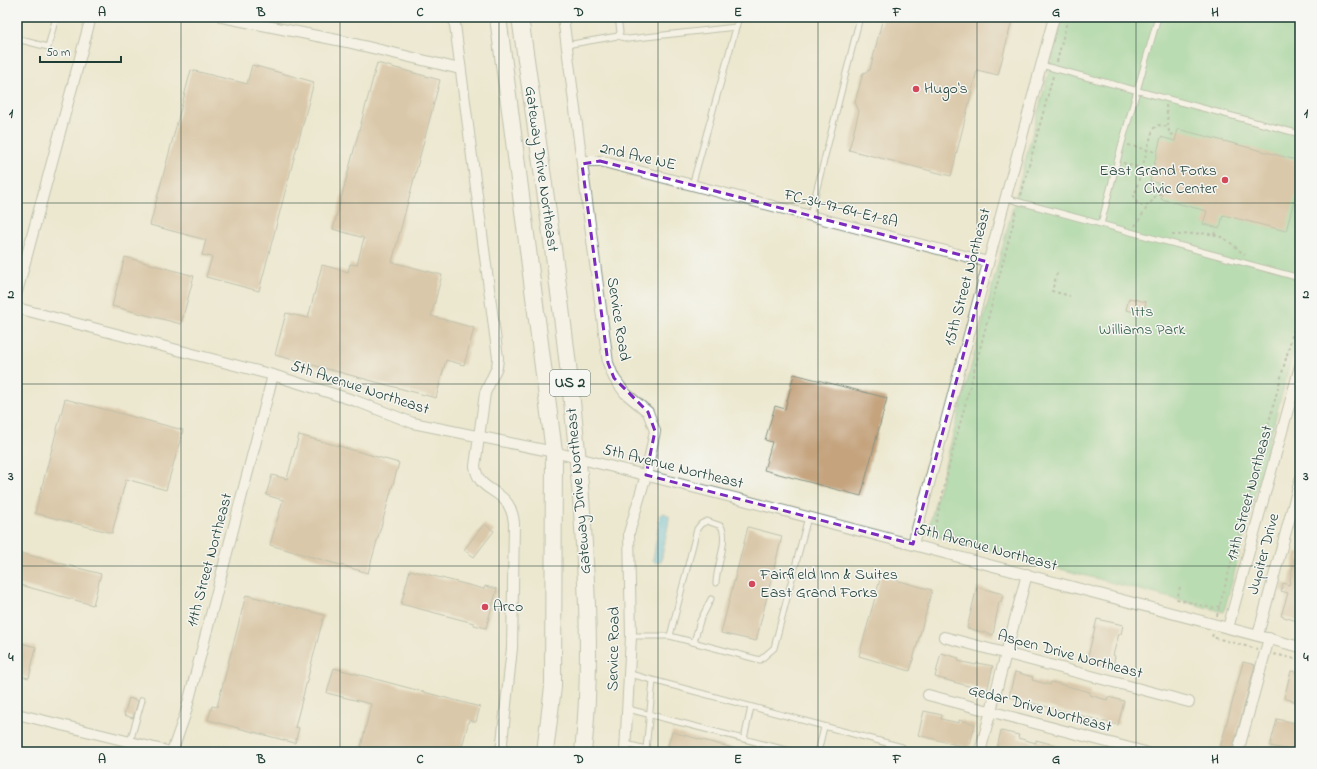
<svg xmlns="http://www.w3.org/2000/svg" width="1317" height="769" font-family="'Indie Flower',sans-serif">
<rect width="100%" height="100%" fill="#f6f6f2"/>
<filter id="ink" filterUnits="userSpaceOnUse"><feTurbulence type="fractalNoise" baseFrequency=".025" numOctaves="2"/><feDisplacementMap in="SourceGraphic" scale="8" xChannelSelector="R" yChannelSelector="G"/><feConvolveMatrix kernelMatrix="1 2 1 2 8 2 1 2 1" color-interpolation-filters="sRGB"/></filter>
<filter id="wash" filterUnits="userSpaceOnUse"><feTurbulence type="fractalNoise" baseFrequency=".012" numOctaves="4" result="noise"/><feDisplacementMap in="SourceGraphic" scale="16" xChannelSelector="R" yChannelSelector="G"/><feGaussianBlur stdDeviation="0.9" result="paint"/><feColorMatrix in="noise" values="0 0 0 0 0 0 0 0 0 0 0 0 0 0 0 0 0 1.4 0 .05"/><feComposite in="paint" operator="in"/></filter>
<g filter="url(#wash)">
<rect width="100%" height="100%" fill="#ece8cf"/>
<polygon fill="#7dce8f" stroke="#4e8662" points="1063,17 1300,17 1300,325 1224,612 927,534"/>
<polygon fill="#65c3e3" stroke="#42808c" points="664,513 669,516 669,520 661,561 656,563 653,560 654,554 660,515"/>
<g id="blocks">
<g fill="#c4a37d">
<polygon points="883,17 1013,17 998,75 977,70 951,176 849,150 859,111 855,102 863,73 870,70"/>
<polygon points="377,63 440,80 392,262 442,275 431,316 474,328 464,365 446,360 436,398 275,355 286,313 308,318 322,265 348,272 350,264 357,265 364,238 333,229"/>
<polygon points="252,65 314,82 259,291 206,277 212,257 202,255 206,240 150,225 191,70 247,84"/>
<polygon points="1178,129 1300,161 1300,178 1286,231 1223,215 1220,228 1203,224 1207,211 1161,199 1164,185 1150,181 1161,137 1175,141"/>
<polygon points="125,257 194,276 181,324 112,306"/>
<polygon points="1129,298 1146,302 1143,314 1126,310"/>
<polygon points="794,374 887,398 861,496 764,470 772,442 765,440 775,406 785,409"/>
<polygon points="65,399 183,430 166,490 126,479 112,533 35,513"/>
<polygon points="299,435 399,463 368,573 270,545 283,500 266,495 272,475 287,479"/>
<polygon points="484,524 494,531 474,557 464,550"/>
<polygon points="748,527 782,536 756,641 721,633"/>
<polygon points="17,552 101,574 93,605 17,584"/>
<polygon points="1296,552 1300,553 1300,622 1281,616 1288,593 1281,591 1283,583 1289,585"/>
<polygon points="410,570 484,589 485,586 497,589 486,628 474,625 474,623 401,604"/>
<polygon points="881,576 932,590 910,671 859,656"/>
<polygon points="977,587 1003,594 1001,602 999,602 993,635 967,628"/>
<polygon points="246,595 324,615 295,727 299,728 295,743 208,720 212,706 217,707"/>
<polygon points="1097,619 1123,625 1121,634 1119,634 1113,655 1115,656 1113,667 1087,660"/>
<polygon points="17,642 36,647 29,678 17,675"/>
<polygon points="941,653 959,658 958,661 976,665 977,663 993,666 987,691 935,677"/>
<polygon points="1243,662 1255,665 1232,752 1219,752"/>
<polygon points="334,668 480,707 476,722 469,720 461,751 455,750 455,752 360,752 371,704 327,693"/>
<polygon points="1291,671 1300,673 1300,703 1284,698"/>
<polygon points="1015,672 1033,677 1032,680 1050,685 1051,682 1090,692 1090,695 1107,700 1108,697 1124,701 1118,725 1009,697"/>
<polygon points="129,698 138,701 133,718 124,715"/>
<polygon points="924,711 942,715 941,719 959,723 959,720 975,724 969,748 918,735"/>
<polygon points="1277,719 1300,724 1300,752 1270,746"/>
<polygon points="1001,731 1019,735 1018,738 1036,743 1036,740 1070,749 1070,752 996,752"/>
<polygon points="672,732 737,749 736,752 666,752"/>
</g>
</g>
</g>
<g filter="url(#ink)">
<use href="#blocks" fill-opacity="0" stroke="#869282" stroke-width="1"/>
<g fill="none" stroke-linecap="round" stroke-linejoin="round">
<g stroke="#869282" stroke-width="7">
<g id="service">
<polyline points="618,36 628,39 736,27"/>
<polyline points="17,39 48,47 56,17"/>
<polyline points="566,45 618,36 620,32 618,17"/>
<polyline points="1041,65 1300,134"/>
<polyline points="690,184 693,182 739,17"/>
<polyline points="1005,198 1300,278"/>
<polyline points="810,216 860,17"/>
<polyline points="1101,224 1122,143 1158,17"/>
<polyline points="631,636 670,636 760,660 774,648 808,517"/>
<path d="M670,636L697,529L701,524L707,521L721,526C729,540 716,567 716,583"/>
<polyline points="694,642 700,621 711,599"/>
<polyline points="630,674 902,747 901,752"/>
<polyline points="628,709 794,752"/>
<polyline points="744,739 751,707"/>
<polyline points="130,742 142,700"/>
<polyline points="626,744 646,749 653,681"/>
<polyline points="818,752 824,727"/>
</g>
</g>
<g stroke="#869282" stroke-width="12">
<g id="minor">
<polyline points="222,17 347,42 460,69"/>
<path d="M454,17L498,358L497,367L485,393L475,466C479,497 510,485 514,523L512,648L501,752"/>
<polyline points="563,17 608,363 614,378 625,393 648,412 655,431 646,475 629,533 631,636 625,752"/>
<polyline points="582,164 587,161 600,161 988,262"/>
<polyline points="17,292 91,17"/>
<polyline points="17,308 273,375 356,401 413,423 554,452 743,500 1300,647"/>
<polyline points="913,544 1054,17"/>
<polyline points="1228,628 1300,366"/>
<polyline points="1258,635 1300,480"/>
<polyline points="944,637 1189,702"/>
<polyline points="928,695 1145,752"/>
<polyline points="17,714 171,752"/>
<polyline points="172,752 185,715 273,375"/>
<polyline points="980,752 1027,574"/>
<polyline points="1238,752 1269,638"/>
</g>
</g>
<g stroke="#869282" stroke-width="18">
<g id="trunk">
<polyline points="498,17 554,452 553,687 545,752"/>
<path d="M520,17C543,181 570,346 582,511C587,591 592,672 583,752"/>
</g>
</g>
<g stroke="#869282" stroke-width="2" stroke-dasharray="3 3" stroke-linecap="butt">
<polyline points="1057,62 1068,17"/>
<polyline points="1166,105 1169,132 1170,134 1175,135"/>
<polyline points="1128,145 1156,152"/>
<polyline points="1123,163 1151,171"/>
<polyline points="1161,194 1157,194 1149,205 1142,206 1138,204 1134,197 1153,129 1158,125 1169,127"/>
<polyline points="1021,195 1053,76"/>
<polyline points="1297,201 1300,202"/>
<polyline points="1135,226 1148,206"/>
<path d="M1172,235C1191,235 1211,229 1228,241C1234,245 1239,251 1245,255"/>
<polyline points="1214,235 1216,229"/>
<polyline points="1057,273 1052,291 1070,296"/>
<polyline points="932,540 951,458 1017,209"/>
<polyline points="1180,587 1177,599 1212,608 1220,606"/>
<polyline points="1217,616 1300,306"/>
<polyline points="1213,634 1212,637 1257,649"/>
<polyline points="1274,654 1300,660"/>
</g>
<use href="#service" stroke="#fff" stroke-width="5"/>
<use href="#minor" stroke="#fff" stroke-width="10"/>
<use href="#trunk" stroke="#fff" stroke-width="16"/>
</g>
</g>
<path d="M0 0H1317V769H0ZM600,161L988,262L913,544L646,475L655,431L648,412L614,378L608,363L582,164Z" fill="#ece8cf" fill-opacity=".55" fill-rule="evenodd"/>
<path fill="none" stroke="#7b2cbf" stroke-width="3" stroke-dasharray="8 5" stroke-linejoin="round" d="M600,161L988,262L913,544L646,475L655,431L648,412L614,378L608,363L582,164Z"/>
<path fill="none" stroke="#1f3d34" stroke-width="1" stroke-opacity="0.55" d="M181,17V752M340,17V752M499,17V752M658,17V752M818,17V752M977,17V752M1136,17V752M17,203H1300M17,384H1300M17,566H1300"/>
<g fill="#d1495b" stroke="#f6f6f2" stroke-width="1.5">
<circle cx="916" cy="89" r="4"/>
<circle cx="1225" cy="180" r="4"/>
<circle cx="752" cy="584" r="4"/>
<circle cx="485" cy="607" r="4"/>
</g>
<g text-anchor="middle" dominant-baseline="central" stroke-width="3" stroke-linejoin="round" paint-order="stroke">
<rect fill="#f6f6f2" stroke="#60746d" stroke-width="1" x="550" y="370" width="40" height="26" rx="3"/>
<g font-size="15" font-weight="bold" fill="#1f3d34">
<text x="570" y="383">US 2</text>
</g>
<g font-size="16" fill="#1f3d34" stroke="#f6f6f2" text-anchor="start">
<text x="924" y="89">Hugo's</text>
<text x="1217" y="171" text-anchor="end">East Grand Forks<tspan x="1217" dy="18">Civic Center</tspan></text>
<text x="760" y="575">Fairfield Inn &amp; Suites<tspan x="760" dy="18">East Grand Forks</tspan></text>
<text x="493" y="607">Arco</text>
</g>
<g font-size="16" fill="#1f3d34" stroke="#f6f6f2">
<text transform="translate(638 157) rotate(13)">2nd Ave NE</text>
<text transform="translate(541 169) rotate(82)">Gateway Drive Northeast</text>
<text transform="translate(841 209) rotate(14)">FC-34-97-64-E1-8A</text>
<text transform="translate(968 277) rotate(-75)">15th Street Northeast</text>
<text transform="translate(618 319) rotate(81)">Service Road</text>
<text transform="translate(360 388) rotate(18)">5th Avenue Northeast</text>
<text transform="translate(673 467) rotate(14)">5th Avenue Northeast</text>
<text transform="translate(579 491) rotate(-95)">Gateway Drive Northeast</text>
<text transform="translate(1250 493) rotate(-75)">17th Street Northeast</text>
<text transform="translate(987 548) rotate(15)">5th Avenue Northeast</text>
<text transform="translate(1264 554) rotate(-75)">Jupiter Drive</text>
<text transform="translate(210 560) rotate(-75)">11th Street Northeast</text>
<text transform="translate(614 649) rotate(-89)">Service Road</text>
<text transform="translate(1070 655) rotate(15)">Aspen Drive Northeast</text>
<text transform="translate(1040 709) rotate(15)">Gedar Drive Northeast</text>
</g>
<g font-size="16" fill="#36614b" stroke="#f6f6f2">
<text x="1142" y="312">Itts<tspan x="1142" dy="18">Williams Park</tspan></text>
</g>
</g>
<rect width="1317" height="769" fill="none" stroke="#f6f6f2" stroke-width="44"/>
<path d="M40 56v6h81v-6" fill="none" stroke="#1f3d34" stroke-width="2"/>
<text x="46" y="56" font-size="12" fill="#1f3d34" stroke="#f6f6f2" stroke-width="3" paint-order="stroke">50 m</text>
<rect x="22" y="22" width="1273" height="725" fill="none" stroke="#1f3d34" stroke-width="1.5"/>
<g font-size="13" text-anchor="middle" font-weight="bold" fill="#1f3d34">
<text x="102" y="16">A</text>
<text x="261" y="16">B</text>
<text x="420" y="16">C</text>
<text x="579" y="16">D</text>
<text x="738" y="16">E</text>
<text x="897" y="16">F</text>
<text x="1056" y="16">G</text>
<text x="1215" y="16">H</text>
<text x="11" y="117">1</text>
<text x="1306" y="117">1</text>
<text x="11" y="298">2</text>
<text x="1306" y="298">2</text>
<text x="11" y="480">3</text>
<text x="1306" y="480">3</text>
<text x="11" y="661">4</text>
<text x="1306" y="661">4</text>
<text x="102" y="763">A</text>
<text x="261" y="763">B</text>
<text x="420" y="763">C</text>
<text x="579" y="763">D</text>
<text x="738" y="763">E</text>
<text x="897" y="763">F</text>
<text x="1056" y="763">G</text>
<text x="1215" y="763">H</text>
</g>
</svg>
